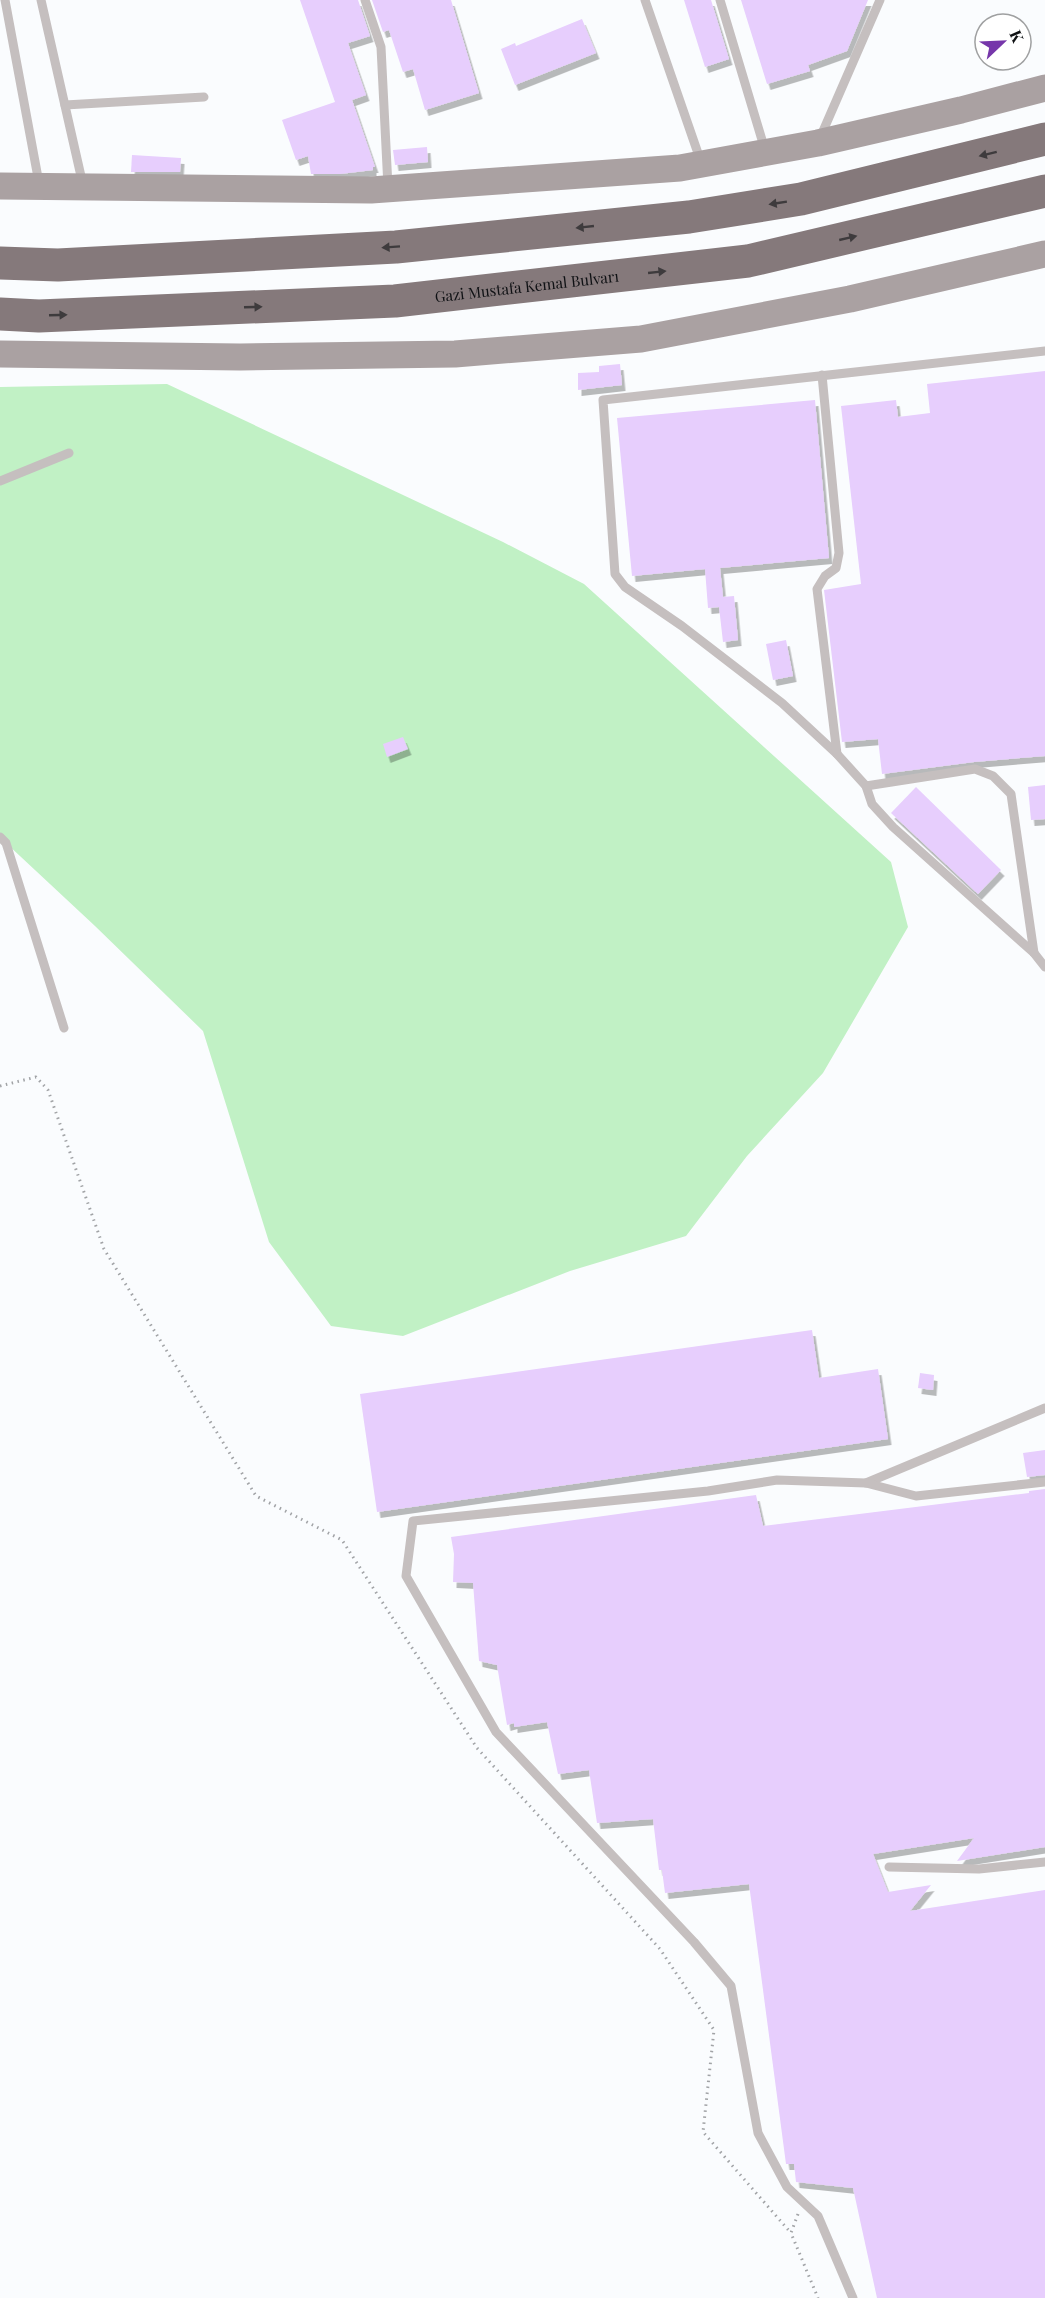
<svg xmlns="http://www.w3.org/2000/svg" width="1045" height="2298" font-family="'Playfair Display',serif">
<defs>
<filter id="shadow"><feDropShadow dx="3.5" dy="6" stdDeviation="0" flood-color="#0004"/></filter>
</defs>
<rect width="100%" height="100%" fill="#fafcfe"/>
<polygon fill="#c1f1c5" points="167,384 503,542 584,584 891,862 908,927 823,1073 747,1156 686,1236 570,1271 403,1336 331,1326 269,1242 203,1031 95,926 6,843 0,841 0,387"/>
<g fill="#e7cefd" filter="url(#shadow)">
<polygon points="300,0 358,0 370,36 348,43 366,95 352,100 375,167 373,167 373,170 340,174 311,174 308,156 296,160 282,120 335,102"/>
<polygon points="372,0 451,0 479,93 425,110 413,69 403,72 389,30 383,32"/>
<polygon points="684,0 711,0 729,59 705,67"/>
<polygon points="741,0 868,0 847,51 808,65 810,71 767,84"/>
<polygon points="582,19 596,53 515,85 501,49 515,43 516,46"/>
<polygon points="427,147 428,162 395,165 393,150"/>
<polygon points="132,155 181,158 180,172 131,172"/>
<polygon points="620,364 622,385 578,390 578,373 599,372 599,366"/>
<polygon points="1045,371 1045,756 974,762 882,774 878,739 842,742 824,590 861,584 841,406 896,400 898,417 930,413 927,384"/>
<polygon points="815,400 829,558 720,568 723,597 734,596 738,640 723,642 719,607 708,608 705,569 632,576 617,418"/>
<polygon points="786,640 793,676 773,680 766,644"/>
<polygon points="403,737 408,749 387,757 383,744"/>
<polygon points="1045,785 1045,819 1031,820 1028,787"/>
<polygon points="916,787 1001,870 978,894 891,813"/>
<polygon points="812,1330 819,1378 878,1369 888,1439 377,1512 360,1394"/>
<polygon points="920,1373 934,1375 933,1390 918,1388"/>
<polygon points="1045,1450 1045,1475 1027,1477 1023,1453"/>
<polygon points="1045,1489 1045,1847 957,1861 974,1838 873,1854 888,1892 931,1885 910,1911 1045,1890 1045,2298 877,2298 853,2188 796,2182 794,2164 786,2164 749,1884 665,1893 662,1870 659,1870 653,1819 597,1823 589,1770 558,1774 547,1722 514,1727 514,1723 507,1725 497,1665 479,1661 473,1583 453,1582 454,1554 451,1537 756,1495 763,1526 1029,1493 1029,1491"/>
</g>
<g fill="none" stroke-linecap="round" stroke-linejoin="round">
<g stroke="#a1a3a6" stroke-width="3" stroke-dasharray="1.5 4.5" stroke-linecap="butt">
<polyline points="0,1086 36,1077 48,1090 104,1249 256,1496 342,1540 477,1748 660,1949 714,2030 703,2132 791,2233"/>
<polyline points="798,2214 791,2233 818,2298"/>
</g>
<g stroke="#c5bfbf" stroke-width="9">
<polyline points="5,0 39,183"/>
<polyline points="41,0 83,185"/>
<polyline points="365,0 381,47 388,187"/>
<polyline points="645,0 701,162"/>
<polyline points="720,0 765,150"/>
<polyline points="65,105 204,97"/>
<polyline points="820,138 880,0"/>
<polyline points="1045,351 603,400 615,574 625,587 682,626 782,703 837,754 866,786 872,804 893,827 1034,953 1045,967"/>
<polyline points="822,375 839,553 836,568 825,576 817,589 837,754"/>
<polyline points="0,481 69,453"/>
<polyline points="866,786 975,769 993,776 1011,794 1034,953"/>
<polyline points="0,837 6,843 64,1028"/>
<polyline points="866,1483 1045,1408"/>
<polyline points="889,1867 979,1869 1045,1862"/>
<polyline points="853,2298 818,2216 787,2187 758,2133 731,1986 694,1942 496,1732 406,1576 413,1521 708,1491 777,1480 866,1483 916,1496 1045,1482"/>
</g>
<g stroke="#aaa1a2" stroke-width="27">
<polyline points="0,186 371,190 680,168 818,143 961,110 1045,88"/>
<polyline points="0,354 240,357 455,354 641,339 850,299 1045,254"/>
</g>
<g stroke="#85797b" stroke-width="33">
<polyline points="0,263 58,265 396,247 689,217 801,199 1045,139"/>
<path id="s1" d="M0,314L39,316L395,301L748,261L1045,191"/>
</g>
</g>
<defs><path id="oneway-solid" d="M-6-.8H1V-3.2L6.5 0L1 3.2V.8H-6Z" transform="scale(1.5)"/></defs>
<g fill="#3e3b3d">
<use href="#oneway-solid" transform="translate(988 154) rotate(166)"/>
<use href="#oneway-solid" transform="translate(778 203) rotate(171)"/>
<use href="#oneway-solid" transform="translate(585 227) rotate(174)"/>
<use href="#oneway-solid" transform="translate(848 238) rotate(-13)"/>
<use href="#oneway-solid" transform="translate(391 247) rotate(176)"/>
<use href="#oneway-solid" transform="translate(657 272) rotate(-6)"/>
<use href="#oneway-solid" transform="translate(253 307) rotate(-2)"/>
<use href="#oneway-solid" transform="translate(58 315) rotate(-2)"/>
</g>
<g text-anchor="middle" dominant-baseline="central" stroke-width="5" stroke-linejoin="round" paint-order="stroke">
<g font-size="15" fill="#0f1114" stroke="#fff">
<text stroke="none"><textPath href="#s1" startOffset="528">Gazi Mustafa Kemal Bulvarı</textPath></text>
</g>
</g>
<g transform="translate(1003 42) rotate(67)"><circle r="28" fill="#ffffff" stroke="#9fa0a1" stroke-width="1.5"/>
<path d="M0-4.5L10 22L0 15L-10 22Z" fill="#7636aa"/>
<text y="-9" font-size="16" font-weight="bold" text-anchor="middle" fill="#0f1114">K</text>
</g>
</svg>
